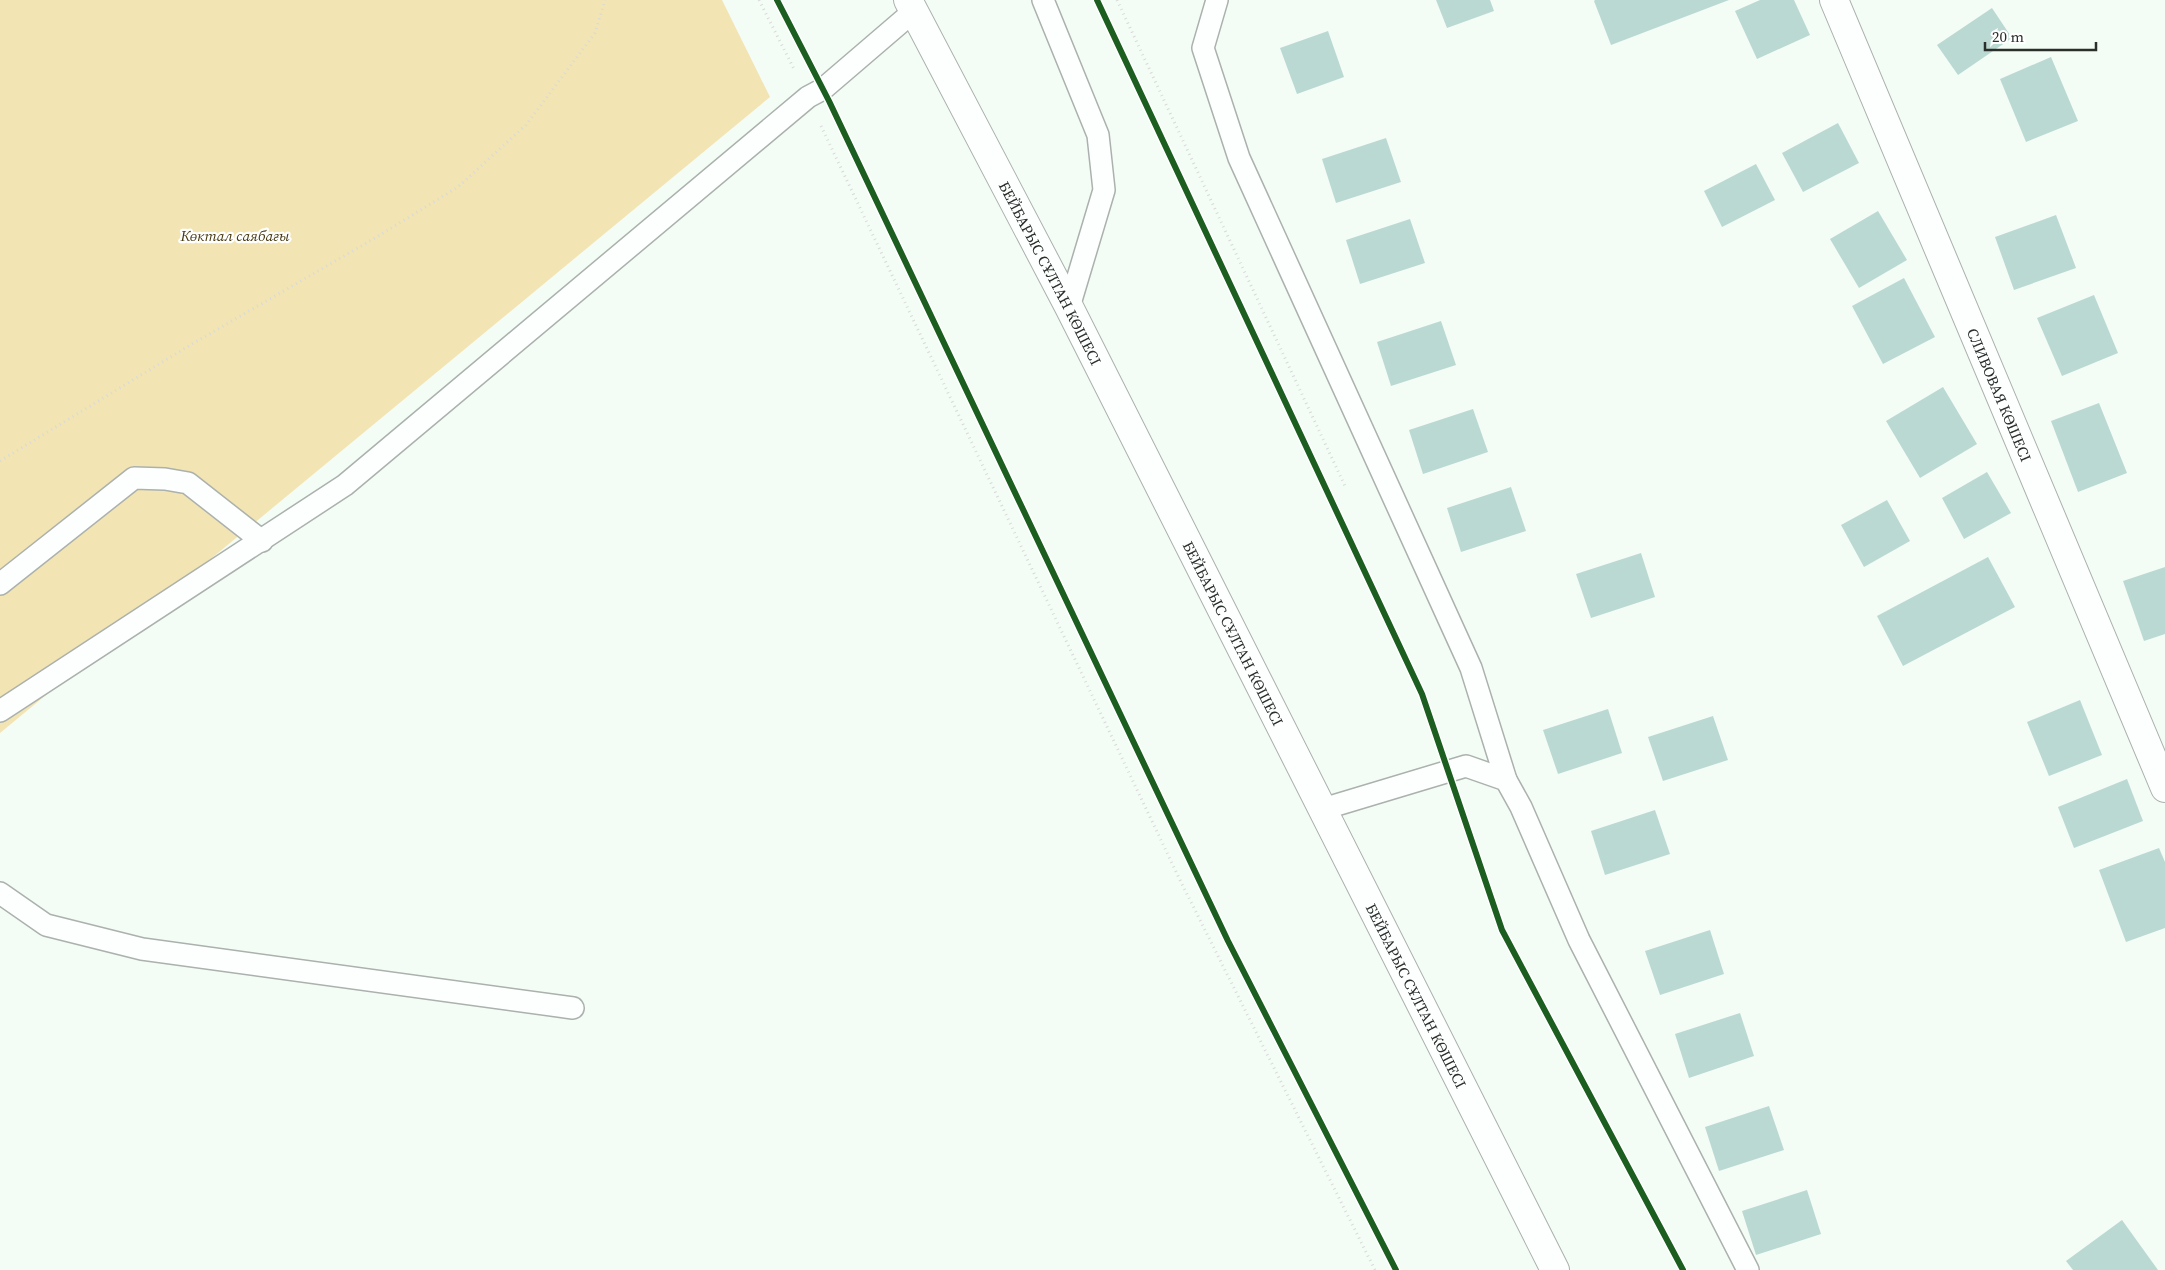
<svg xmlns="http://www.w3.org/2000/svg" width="2165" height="1270" font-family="'Source Serif 4',serif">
<rect width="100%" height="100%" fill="#f4fcf6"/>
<polygon fill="#f2e4b3" points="0,0 722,0 770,97 0,733"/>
<g fill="#bbd9d3">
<polygon points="1436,0 1490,0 1494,11 1447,28"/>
<polygon points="1729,0 1611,45 1594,1 1595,0"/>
<polygon points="1760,0 1794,0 1810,35 1757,59 1735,11"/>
<polygon points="1992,8 2012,38 1958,75 1937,45"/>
<polygon points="1328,31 1344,77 1297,94 1280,48"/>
<polygon points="2051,57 2078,121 2026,142 2000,79"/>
<polygon points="1838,123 1859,163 1803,192 1782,153"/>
<polygon points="1386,138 1401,182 1336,203 1322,159"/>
<polygon points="1756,164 1775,200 1722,227 1704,191"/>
<polygon points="1878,211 1907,260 1859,288 1830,239"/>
<polygon points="2056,215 2076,268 2014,290 1995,237"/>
<polygon points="1410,219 1425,263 1360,284 1346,240"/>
<polygon points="1904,278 1935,337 1883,364 1852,306"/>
<polygon points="2094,295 2118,353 2062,376 2037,318"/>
<polygon points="1441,321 1456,365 1391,386 1377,342"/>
<polygon points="1943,387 1977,444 1920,478 1886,421"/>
<polygon points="2099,403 2127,473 2078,492 2051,421"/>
<polygon points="1473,409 1488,452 1423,474 1409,430"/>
<polygon points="1987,472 2011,513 1964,539 1942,498"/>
<polygon points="1511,487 1526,531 1461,552 1447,508"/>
<polygon points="1887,500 1910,541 1864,567 1841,525"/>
<polygon points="1641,553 1655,597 1591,618 1576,574"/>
<polygon points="1988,557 2015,607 1903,666 1877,616"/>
<polygon points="2165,567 2165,634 2144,641 2123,581"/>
<polygon points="2080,700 2102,755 2049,776 2027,722"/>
<polygon points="1608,709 1622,753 1558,774 1543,730"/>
<polygon points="1713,716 1728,760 1663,781 1648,737"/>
<polygon points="2127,779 2143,821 2074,848 2058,807"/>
<polygon points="1655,810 1670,854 1605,875 1591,831"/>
<polygon points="2159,848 2165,862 2165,928 2126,942 2099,870"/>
<polygon points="1710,930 1724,974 1660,995 1645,951"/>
<polygon points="1740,1013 1754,1056 1689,1078 1675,1034"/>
<polygon points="1769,1106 1784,1150 1719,1171 1705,1127"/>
<polygon points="1807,1190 1821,1234 1756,1255 1742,1211"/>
<polygon points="2122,1220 2158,1270 2073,1270 2066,1261"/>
</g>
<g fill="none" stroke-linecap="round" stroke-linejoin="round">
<g stroke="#abb1ad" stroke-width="24">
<g id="service">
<polyline points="1043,0 1098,135 1104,190 1069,307"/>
<polyline points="1217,0 1203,48 1239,158 1471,668 1506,780"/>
<polyline points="0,584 134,478 165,479 188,483 262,541"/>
<polyline points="0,711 345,485 808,97 823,89 914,11"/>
<polyline points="1323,809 1466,766 1506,780 1521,807 1579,940 1748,1270"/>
<polyline points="0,893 46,925 142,949 573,1008"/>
</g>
</g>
<g stroke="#abb1ad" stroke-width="30">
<g id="minor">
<path id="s1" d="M1834,0L2165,788"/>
</g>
</g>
<g stroke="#abb1ad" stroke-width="30">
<g id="tertiary">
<path id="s2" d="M908,0L1069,307L1555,1270"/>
</g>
</g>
<g stroke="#d7dad8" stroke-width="3" stroke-dasharray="1 4" stroke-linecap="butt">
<polyline points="759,0 795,71"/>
<polyline points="1117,0 1345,486"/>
<polyline points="821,126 1180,880 1375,1270"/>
<polyline points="0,461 187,347 375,238 458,187 526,125 595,33 605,0"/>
</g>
<use href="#service" stroke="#fdfffe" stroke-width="21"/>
<use href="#minor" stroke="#fdfffe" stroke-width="28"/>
<use href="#tertiary" stroke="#fdfffe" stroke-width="28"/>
<g stroke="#fff" stroke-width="9">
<g id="cycleway">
<polyline points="777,0 829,101 1228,941 1396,1270"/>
<polyline points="1097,0 1422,694 1502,930 1683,1270"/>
</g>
</g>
<use href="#cycleway" stroke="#1b5e20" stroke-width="6"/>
</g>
<g text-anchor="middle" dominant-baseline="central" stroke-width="4.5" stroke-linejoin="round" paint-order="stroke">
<g font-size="15" font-style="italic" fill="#46380f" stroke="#fff">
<text x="235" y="235">Көктал саябағы</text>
</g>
<g font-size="15" fill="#2a2f2b" stroke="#fff">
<text stroke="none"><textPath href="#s2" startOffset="308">БЕЙБАРЫС СҰЛТАН КӨШЕСІ</textPath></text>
<text stroke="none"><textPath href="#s1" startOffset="428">СЛИВОВАЯ КӨШЕСІ</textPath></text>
<text stroke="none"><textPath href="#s2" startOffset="712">БЕЙБАРЫС СҰЛТАН КӨШЕСІ</textPath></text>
<text stroke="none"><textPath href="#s2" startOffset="1118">БЕЙБАРЫС СҰЛТАН КӨШЕСІ</textPath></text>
</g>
</g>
<path d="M1985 42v8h111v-8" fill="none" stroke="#2a2f2b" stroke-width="2.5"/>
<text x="1992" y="42" font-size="15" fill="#2a2f2b" stroke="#ffffff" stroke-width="4" paint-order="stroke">20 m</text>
</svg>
